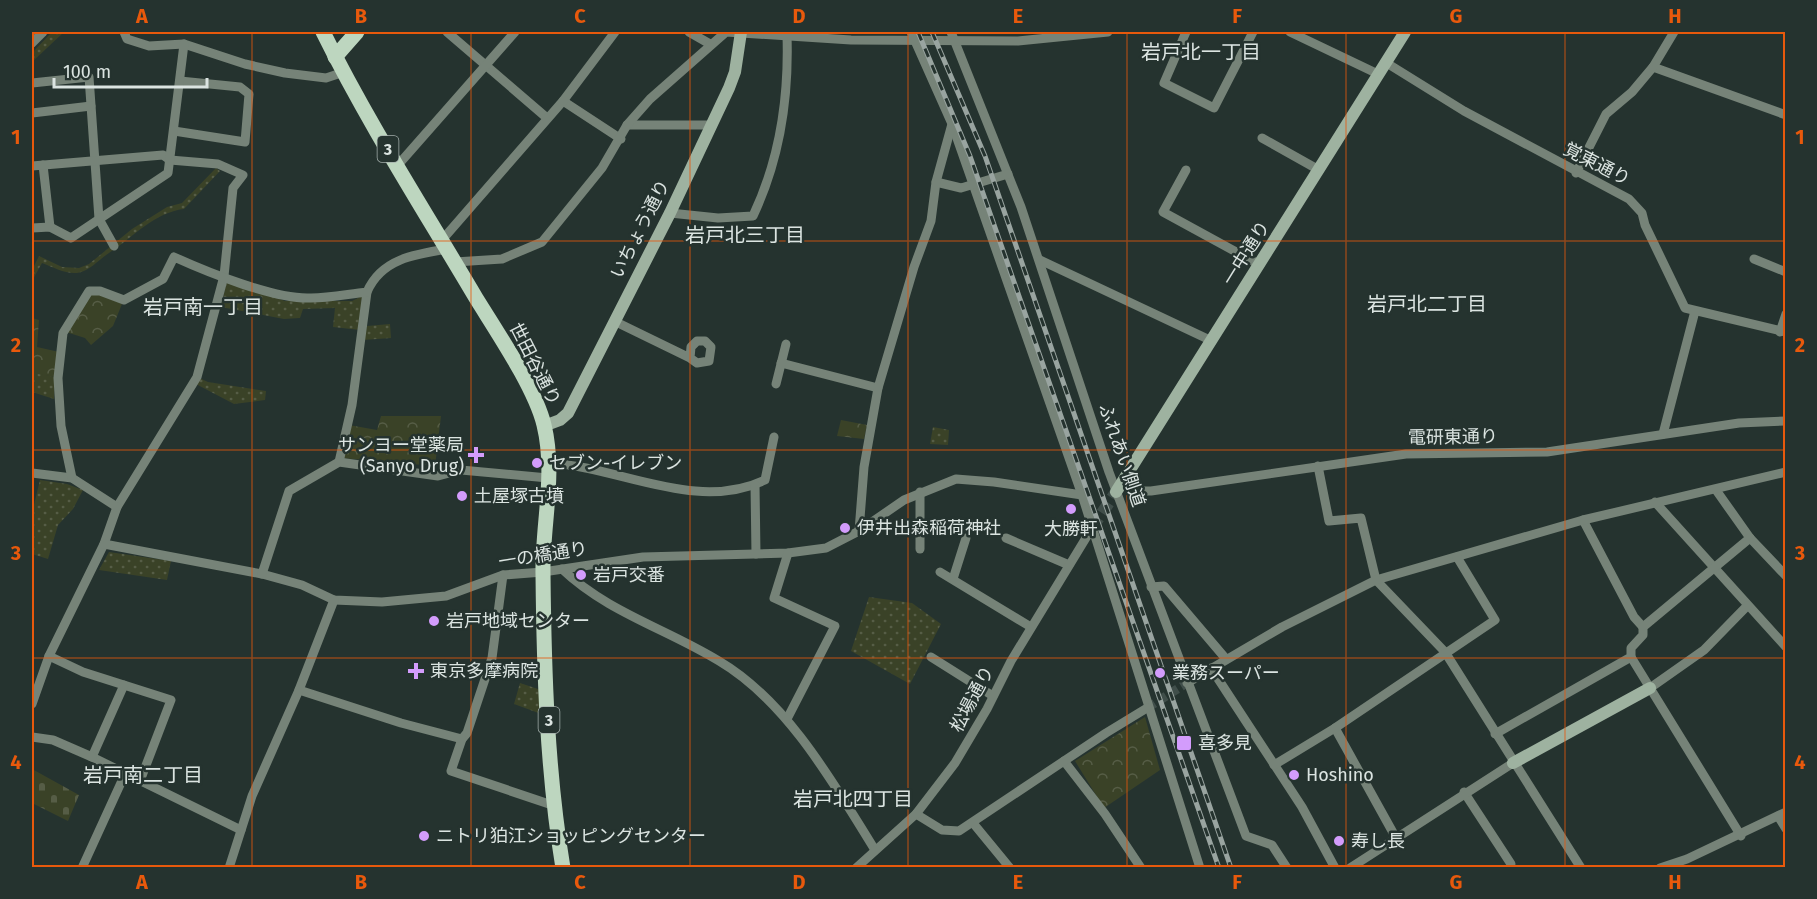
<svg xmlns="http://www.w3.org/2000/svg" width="1817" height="899" font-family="'Fira Sans','Noto Sans JP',sans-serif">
<defs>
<pattern id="grass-dots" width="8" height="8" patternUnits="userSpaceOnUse" patternTransform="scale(1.5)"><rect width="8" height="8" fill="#3a4227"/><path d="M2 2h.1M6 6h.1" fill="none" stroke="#565d46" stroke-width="1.8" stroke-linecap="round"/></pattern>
<pattern id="forest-crowns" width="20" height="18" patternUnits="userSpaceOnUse" patternTransform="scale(1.5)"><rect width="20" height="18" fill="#3a4227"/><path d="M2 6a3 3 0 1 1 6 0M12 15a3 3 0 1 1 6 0" fill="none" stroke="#565d46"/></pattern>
<pattern id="cemetery-stones" width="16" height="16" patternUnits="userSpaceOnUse" patternTransform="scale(1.5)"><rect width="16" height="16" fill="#3a4227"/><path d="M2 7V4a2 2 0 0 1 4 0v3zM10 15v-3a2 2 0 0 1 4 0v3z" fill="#565d46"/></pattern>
</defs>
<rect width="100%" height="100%" fill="#25332f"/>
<g fill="url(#grass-dots)">
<polygon points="52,32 64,32 32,62 32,53"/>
<path d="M216,168L220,171L184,209C155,212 132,238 109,253C98,260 90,271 77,273C65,274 53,267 42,263L32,281V270L39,256L62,267L79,268L89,264L132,229L167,207L182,203Z"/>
<polygon points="227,280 285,301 352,301 362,296 360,330 333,327 335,308 303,309 300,318 284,319 221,307"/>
<polygon points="390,324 391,338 363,340 367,326"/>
<polygon points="32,372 55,377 54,399 32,392"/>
<polygon points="197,377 208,382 266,391 265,400 234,404 194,383"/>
<polygon points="933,427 949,430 948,445 930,444"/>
<polygon points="40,480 67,484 83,490 73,509 58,525 48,559 32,554 32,513"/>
<polygon points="109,552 171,561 167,580 99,570"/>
<polygon points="869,597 912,603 941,624 910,684 851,651"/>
<polygon points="520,683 541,690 544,715 514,704"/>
</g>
<g fill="url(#forest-crowns)">
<polygon points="90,293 101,293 122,304 113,326 91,345 85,338 66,332"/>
<polygon points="32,318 39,320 37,347 59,352 55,377 32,373 32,393"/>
<polygon points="381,416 441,416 435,466 342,458 349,425 377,430"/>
<polygon points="841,420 867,425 864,439 837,436"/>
<polygon points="1145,717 1160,770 1104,808 1075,761"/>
</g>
<polygon fill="url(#cemetery-stones)" points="32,769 79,795 68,821 32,803"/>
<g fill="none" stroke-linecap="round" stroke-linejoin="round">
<polyline stroke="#404e4a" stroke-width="9" stroke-dasharray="9 4.5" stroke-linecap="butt" points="1147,708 1187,683"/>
<polyline stroke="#404e4a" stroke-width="12" stroke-dasharray="12 6" stroke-linecap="butt" points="1092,528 1116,492"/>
<g stroke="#768378" stroke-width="9">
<polyline points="124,32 127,39 149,46 184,44 245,64 285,73 326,78 344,72"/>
<polyline points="447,32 547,118"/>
<polyline points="689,32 710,44"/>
<polyline points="911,32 952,124 1082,495 1200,868"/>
<polyline points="951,32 1021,207 1109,472 1246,836 1272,845 1287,868"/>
<polyline points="1186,32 1164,83 1214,108 1253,32"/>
<polyline points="1290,32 1378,74"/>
<polyline points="32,43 43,32"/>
<polyline points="1385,62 1464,111 1629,199 1642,213 1645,225 1685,308 1786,332"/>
<polyline points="1653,67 1786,115"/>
<polyline points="32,83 89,77 99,219 114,246"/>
<polyline points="563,101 621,139"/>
<polyline points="32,113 91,106"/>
<polyline points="627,125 712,125"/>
<polyline points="174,131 245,142 249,94 240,87 180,81"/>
<polyline points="1262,138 1319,170"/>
<polyline points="43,165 50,227"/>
<polyline points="398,165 515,32"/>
<polyline points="32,166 163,155 170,160 218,164 243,175 233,188 224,276 197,377 117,507 104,544 49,656 32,704"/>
<polyline points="1186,170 1163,212 1260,265"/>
<polyline points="1576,173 1606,114 1632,92 1653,67 1674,32"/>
<polyline points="936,182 961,188 1008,174"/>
<path d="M670,213L718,218L753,216C780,159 789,97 787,35"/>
<polyline points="32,228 50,227 71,238 168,173 184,44"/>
<polyline points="442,240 563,101 615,32"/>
<polyline points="1754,259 1786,272"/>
<polyline points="1040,260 1212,341"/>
<polyline points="455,262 502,259 542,242 602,168 627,125 650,99 726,32 851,40 1018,41 1108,32"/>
<polyline points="614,321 690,358 697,363 709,361 711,347 705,341 697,341 691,347 690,358"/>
<polyline points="1780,332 1786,314"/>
<polyline points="781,363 878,388"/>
<polyline points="776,384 786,344"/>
<polyline points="1663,434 1695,311"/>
<polyline points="339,462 352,405 367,292"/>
<path d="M548,463C619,466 695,513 765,480L774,437"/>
<polyline points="1318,466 1329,521 1361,518 1376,580 1445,652 1581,868"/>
<polyline points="32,473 72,478 117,507"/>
<path d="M72,478L61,426L58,378L63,333L89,291H100L124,300L163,279L174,257C207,272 276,300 311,298C330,298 348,294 367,292C381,259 415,254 448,249"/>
<polyline points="1125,480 1140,491 1151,491 1406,454 1547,452 1739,423 1786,421"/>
<polyline points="755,485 756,554"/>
<polyline points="1716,490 1750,538 1786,576"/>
<polyline points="920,492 920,549"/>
<polyline points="1655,502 1786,647"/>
<polyline points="1583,520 1634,617 1643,627"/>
<polyline points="859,531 864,467 878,388 914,267 931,221 936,182 952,124"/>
<polyline points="1006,538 1069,565"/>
<polyline points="104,544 262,574 302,585 334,600 382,602 446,596 503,575 543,572 643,557 788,553 826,548 859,531 904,500 956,479 994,482 1082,495"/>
<path d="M562,569C607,612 667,629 719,661C787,701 834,784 875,850"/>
<polyline points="940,572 1031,627"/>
<polyline points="262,574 289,491 339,462 438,476 461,470 548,478"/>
<polyline points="503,575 492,658 467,733 462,739 451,771 555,806"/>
<polyline points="953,579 966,538"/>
<polyline points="1151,587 1164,586 1226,659"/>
<polyline points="49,656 83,672 171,700 140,781"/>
<polyline points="931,657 993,696"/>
<polyline points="1631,657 1741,836"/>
<polyline points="1211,668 1302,807 1335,868"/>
<polyline points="1187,683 1282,627 1376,580 1583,520 1786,472"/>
<polyline points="124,685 92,757 241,830"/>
<polyline points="1650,688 1704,650 1747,606"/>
<polyline points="299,690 401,723 462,739"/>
<polyline points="787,719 835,626 774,598 788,553"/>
<polyline points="1335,728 1396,838"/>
<polyline points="1495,734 1631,657 1631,648 1643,635 1643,627 1750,538"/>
<polyline points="32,737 53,740 92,757"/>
<polyline points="1064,761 1105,814 1141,868"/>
<polyline points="1274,765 1335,728 1495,620 1457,557"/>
<polyline points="1464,792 1511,864"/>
<polyline points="916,814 942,830 959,831 1106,733 1147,708"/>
<polyline points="1778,816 1786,829"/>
<polyline points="973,823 1010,868"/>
<polyline points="82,868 125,774"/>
<polyline points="229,868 252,796 299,690 334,600"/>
<polyline points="856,868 916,814 955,763 987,709 1011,661 1092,528"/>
<polyline points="1350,868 1513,763"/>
<polyline points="1660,868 1687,859 1786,812"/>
</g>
<g stroke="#9eb2a0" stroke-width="12">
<polyline points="544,426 560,420 568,413 670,213 729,88 735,72 741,32"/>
<polyline points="1116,492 1405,32"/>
<polyline points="1513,763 1650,688"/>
</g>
<g stroke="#bdd6bf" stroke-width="15">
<path d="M323,32C368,123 424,210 476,298C497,332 535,388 544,425C556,474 542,526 543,574C544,672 547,771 563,868"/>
<polyline points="335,57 357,32"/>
</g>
<g stroke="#99a4a0" stroke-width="5">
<g id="rail">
<polyline points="918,32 970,156 1219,868"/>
<polyline points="932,32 985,156 1231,868"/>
</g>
</g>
<use href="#rail" stroke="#25332f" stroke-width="3" stroke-dasharray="9" stroke-linecap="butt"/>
</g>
<path fill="none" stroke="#e8590c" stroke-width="1.5" stroke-opacity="0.55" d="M252,32V868M471,32V868M690,32V868M908,32V868M1127,32V868M1346,32V868M1565,32V868M32,241H1786M32,450H1786M32,658H1786"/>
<g fill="#d39cfc" stroke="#25332f" stroke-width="2">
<path d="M473 446h6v6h6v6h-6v6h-6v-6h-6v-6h6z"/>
<circle cx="537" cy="463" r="6"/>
<circle cx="462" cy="496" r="6"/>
<circle cx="1071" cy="509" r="6"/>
<circle cx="845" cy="528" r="6"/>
<circle cx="581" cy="575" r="6"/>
<circle cx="434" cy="621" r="6"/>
<path d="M413 662h6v6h6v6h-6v6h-6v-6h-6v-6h6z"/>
<circle cx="1160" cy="673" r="6"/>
<rect x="1176" y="735" width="16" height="16" rx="3"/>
<circle cx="1294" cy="775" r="6"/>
<circle cx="424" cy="836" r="6"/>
<circle cx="1339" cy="841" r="6"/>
</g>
<g text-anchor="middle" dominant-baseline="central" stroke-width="5" stroke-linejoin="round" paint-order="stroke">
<g fill="#25332f" stroke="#a4afac" stroke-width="1.5">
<rect x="377.5" y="136" width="21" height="26" rx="4.5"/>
<rect x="538.5" y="707" width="21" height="26" rx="4.5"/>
</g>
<g font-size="16" font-weight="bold" fill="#dbe4e1">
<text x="388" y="149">3</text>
<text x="549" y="720">3</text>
</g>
<g font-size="18" fill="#dbe4e1" stroke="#25332f">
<text transform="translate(1597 164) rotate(27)">覚東通り</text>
<text transform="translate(640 229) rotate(-63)">いちょう通り</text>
<text transform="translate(1246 253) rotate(-58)">一中通り</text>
<text transform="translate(535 364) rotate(63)">世田谷通り</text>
<text transform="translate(1453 437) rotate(-1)">電研東通り</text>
<text transform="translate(1122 455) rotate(71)">ふれあい側道</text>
<text transform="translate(543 555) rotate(-9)">一の橋通り</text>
<text transform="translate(972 699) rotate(-62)">松場通り</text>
</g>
<g font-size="18" fill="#dbe4e1" stroke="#25332f" text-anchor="start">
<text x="464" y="445" text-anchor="end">サンヨー堂薬局<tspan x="464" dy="21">(Sanyo Drug)</tspan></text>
<text x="549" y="463">セブン-イレブン</text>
<text x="474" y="496">土屋塚古墳</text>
<text x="857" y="528">伊井出森稲荷神社</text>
<text x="1071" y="529" text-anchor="middle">大勝軒</text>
<text x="593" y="575">岩戸交番</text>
<text x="446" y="621">岩戸地域センター</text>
<text x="430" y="671">東京多摩病院</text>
<text x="1172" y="673">業務スーパー</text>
<text x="1198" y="743">喜多見</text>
<text x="1306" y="775">Hoshino</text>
<text x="436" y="836">ニトリ狛江ショッピングセンター</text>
<text x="1351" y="841">寿し長</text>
</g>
<g font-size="20" fill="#dbe4e1" stroke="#25332f">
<text x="1201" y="52">岩戸北一丁目</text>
<text x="745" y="235">岩戸北三丁目</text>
<text x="1427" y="304">岩戸北二丁目</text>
<text x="203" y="307">岩戸南一丁目</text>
<text x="143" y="775">岩戸南二丁目</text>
<text x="853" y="799">岩戸北四丁目</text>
</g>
</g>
<rect width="1817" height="899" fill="none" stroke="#25332f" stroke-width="66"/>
<path d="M54 78v9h153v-9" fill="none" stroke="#dbe4e1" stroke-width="3"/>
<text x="63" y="78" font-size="18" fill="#dbe4e1" stroke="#25332f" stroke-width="4.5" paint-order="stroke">100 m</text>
<rect x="33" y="33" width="1751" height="833" fill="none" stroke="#e8590c" stroke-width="2"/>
<g font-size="20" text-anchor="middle" font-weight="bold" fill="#e8590c">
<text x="142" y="23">A</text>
<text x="361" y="23">B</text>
<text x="580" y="23">C</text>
<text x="799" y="23">D</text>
<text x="1018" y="23">E</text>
<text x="1237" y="23">F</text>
<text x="1456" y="23">G</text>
<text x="1675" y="23">H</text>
<text x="16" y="144">1</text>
<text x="1800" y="144">1</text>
<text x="16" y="352">2</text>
<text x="1800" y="352">2</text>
<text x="16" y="560">3</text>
<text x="1800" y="560">3</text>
<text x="16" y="769">4</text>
<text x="1800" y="769">4</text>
<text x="142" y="889">A</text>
<text x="361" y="889">B</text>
<text x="580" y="889">C</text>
<text x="799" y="889">D</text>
<text x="1018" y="889">E</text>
<text x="1237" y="889">F</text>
<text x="1456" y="889">G</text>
<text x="1675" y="889">H</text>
</g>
</svg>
